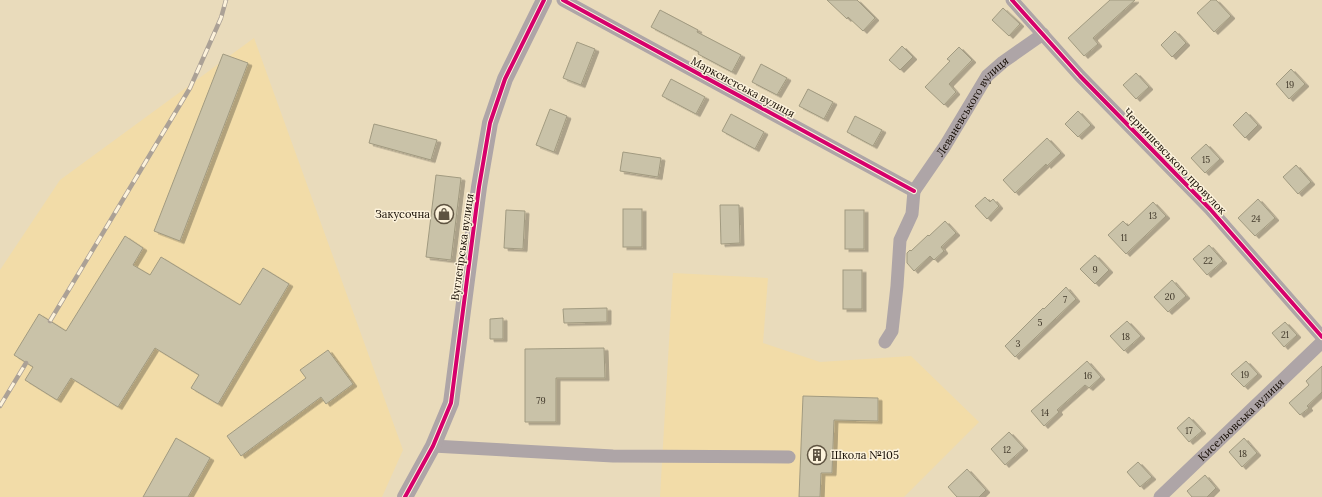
<svg xmlns="http://www.w3.org/2000/svg" width="1322" height="497" font-family="Lora,serif">
<defs>
<filter id="shadow"><feDropShadow dx="4" dy="2.5" stdDeviation="0" flood-color="#0004"/></filter>
</defs>
<rect width="100%" height="100%" fill="#e9dbbb"/>
<g fill="#f2dca8">
<polygon points="254,38 403,450 382,497 0,497 0,270 60,180"/>
<polygon points="673,273 768,278 763,343 820,362 911,356 979,422 904,497 660,497"/>
</g>
<g fill="#c9c2a8" stroke="#a19a80" filter="url(#shadow)">
<polygon points="827,0 857,0 875,18 863,31 848,17 847,19"/>
<polygon points="1110,0 1135,0 1093,38 1098,44 1084,56 1068,38"/>
<polygon points="1211,0 1216,0 1231,16 1214,32 1197,13"/>
<polygon points="1003,8 1020,24 1009,36 992,20"/>
<polygon points="660,10 698,30 697,32 741,55 732,72 698,54 699,52 651,27"/>
<polygon points="1175,31 1186,43 1172,57 1161,45"/>
<polygon points="577,42 595,49 581,85 563,78"/>
<polygon points="902,46 913,57 900,70 889,60"/>
<polygon points="959,47 972,60 949,84 956,92 944,105 925,87 950,61 947,59"/>
<polygon points="223,54 248,63 180,241 154,231"/>
<polygon points="761,64 787,78 777,95 752,82"/>
<polygon points="1291,69 1305,84 1289,99 1276,84"/>
<polygon points="1136,73 1149,87 1136,99 1123,85"/>
<polygon points="671,79 705,97 696,114 662,96"/>
<polygon points="808,89 833,102 824,119 799,106"/>
<polygon points="550,109 567,116 554,152 536,145"/>
<polygon points="1078,111 1091,125 1078,137 1065,124"/>
<polygon points="1246,112 1258,125 1245,138 1233,125"/>
<polygon points="731,114 764,132 755,149 722,131"/>
<polygon points="855,116 882,130 873,146 847,132"/>
<polygon points="374,124 437,140 431,160 369,143"/>
<polygon points="1047,138 1061,153 1047,166 1046,164 1015,193 1003,180"/>
<polygon points="1206,144 1220,159 1205,173 1191,158"/>
<polygon points="623,152 661,158 658,177 620,171"/>
<polygon points="1296,165 1311,182 1298,194 1283,177"/>
<polygon points="436,175 461,178 451,260 426,257"/>
<polygon points="985,197 990,202 993,199 999,206 987,219 975,206"/>
<polygon points="1258,199 1275,218 1255,236 1238,218"/>
<polygon points="1153,202 1166,216 1126,254 1108,235 1123,221 1128,226"/>
<polygon points="720,205 739,205 740,243 721,244"/>
<rect x="623" y="209" width="19" height="38"/>
<polygon points="506,210 525,211 523,249 504,248"/>
<rect x="845" y="210" width="19" height="39"/>
<polygon points="945,221 956,233 941,247 944,251 934,260 930,256 914,271 907,263 907,253 910,250 911,251 928,235 929,236"/>
<polygon points="125,236 143,248 133,265 150,275 161,257 240,305 263,268 289,284 218,404 191,388 199,375 155,348 118,407 71,378 57,400 25,380 33,367 14,355 39,314 66,331"/>
<polygon points="1209,245 1223,261 1207,275 1193,259"/>
<polygon points="1095,255 1109,270 1095,284 1080,269"/>
<rect x="843" y="270" width="19" height="39"/>
<polygon points="1172,280 1186,296 1168,312 1154,297"/>
<polygon points="1066,287 1076,299 1015,357 1005,346 1043,308 1044,309"/>
<polygon points="607,308 607,322 564,323 563,309"/>
<polygon points="503,318 503,339 490,339 490,319"/>
<polygon points="1127,321 1141,336 1124,351 1110,336"/>
<polygon points="1285,322 1297,335 1284,347 1272,333"/>
<polygon points="604,348 605,378 556,378 556,422 525,422 525,349"/>
<polygon points="328,350 353,384 326,404 321,397 241,456 227,436 306,378 300,370"/>
<polygon points="1087,361 1101,377 1089,388 1085,385 1057,410 1059,412 1044,426 1031,411"/>
<polygon points="1246,361 1258,374 1244,387 1231,374"/>
<polygon points="1322,366 1322,392 1307,406 1309,408 1300,415 1289,403 1309,385 1306,381"/>
<polygon points="803,396 878,398 878,421 834,420 832,473 821,473 820,497 799,497"/>
<polygon points="1189,417 1202,431 1189,442 1177,428"/>
<polygon points="1009,432 1024,448 1005,465 991,449"/>
<polygon points="176,438 210,458 188,497 143,497"/>
<polygon points="1244,438 1257,453 1242,467 1229,452"/>
<polygon points="1138,462 1152,477 1140,487 1127,472"/>
<polygon points="967,469 986,490 979,497 957,497 948,487"/>
<polygon points="1205,475 1216,488 1207,497 1192,497 1187,491"/>
</g>
<g fill="none" stroke-linecap="round" stroke-linejoin="round">
<g stroke="#aea5a7" stroke-width="13">
<polyline points="563,0 914,191"/>
<polyline points="1012,0 1080,76 1210,209 1322,337"/>
<path id="s1" d="M914,191L945,146L987,76L1003,62L1043,34"/>
<polyline points="885,342 892,331 897,286 900,240 912,214 914,191"/>
<polyline points="433,446 613,456 789,457"/>
<path id="s2" d="M1160,497L1322,342"/>
</g>
<polyline stroke="#aea5a7" stroke-width="16" points="405,497 433,446 451,403 479,187 490,123 505,79 544,0"/>
<g stroke="#aba196" stroke-width="4.5">
<g id="rail">
<polyline points="50,321 190,88 221,18 226,0"/>
<polyline points="0,406 26,363"/>
</g>
</g>
<use href="#rail" stroke="#fcf2db" stroke-width="3" stroke-dasharray="9" stroke-linecap="butt"/>
<g stroke="#fcf2db" stroke-width="6">
<g id="cycleway">
<polyline points="563,0 914,191"/>
<polyline points="1012,0 1080,76 1210,209 1322,337"/>
<polyline points="405,497 433,446 451,403 479,187 490,123 505,79 544,0"/>
</g>
</g>
<use href="#cycleway" stroke="#d6006c" stroke-width="4"/>
</g>
<defs>
<g id="shop-ring" transform="scale(1)"><circle r="9.5" fill="#fcf2db" stroke="#5e5341" stroke-width="1.5"/><path d="M-5-2.5h2.3a2.7 3.5 0 0 1 5.4 0H5L5.5 6h-11ZM-1.5-2.5h3a1.5 2.3 0 0 0-3 0Z" fill="#5e5341"/></g>
<g id="building-ring" transform="scale(1)"><circle r="9.5" fill="#fcf2db" stroke="#5e5341" stroke-width="1.5"/><path d="M-4-6H4V6H1V3H-1V6H-4ZM-2.5-4.3h1.7v1.8h-1.7ZM.8-4.3h1.7v1.8H.8ZM-2.5-1h1.7V.8h-1.7ZM.8-1h1.7V.8H.8Z" fill="#5e5341"/></g>
</defs>
<g fill-rule="evenodd">
<use href="#shop-ring" x="444" y="214"/>
<use href="#building-ring" x="817" y="455"/>
</g>
<g text-anchor="middle" dominant-baseline="central" stroke-width="3" stroke-linejoin="round" paint-order="stroke">
<g font-size="9" fill="#40382a">
<text x="1290" y="84">19</text>
<text x="1206" y="159">15</text>
<text x="1153" y="215">13</text>
<text x="1256" y="218">24</text>
<text x="1124" y="237">11</text>
<text x="1208" y="260">22</text>
<text x="1095" y="269">9</text>
<text x="1170" y="296">20</text>
<text x="1065" y="299">7</text>
<text x="1040" y="322">5</text>
<text x="1285" y="334">21</text>
<text x="1126" y="336">18</text>
<text x="1018" y="343">3</text>
<text x="1245" y="374">19</text>
<text x="1088" y="375">16</text>
<text x="541" y="400">79</text>
<text x="1045" y="412">14</text>
<text x="1189" y="430">17</text>
<text x="1007" y="449">12</text>
<text x="1243" y="453">18</text>
</g>
<g font-size="11" fill="#130a00" stroke="#fcf2db">
<text transform="translate(743 87) rotate(28)">Марксистська вулиця</text>
<text stroke="none"><textPath href="#s1" startOffset="103">Леваневського вулиця</textPath></text>
<text transform="translate(1175 161) rotate(46)">Чернишевського провулок</text>
<text transform="translate(462 247) rotate(-82)">Вуглегірська вулиця</text>
<text stroke="none"><textPath href="#s2" startOffset="112">Кисельовська вулиця</textPath></text>
</g>
<g font-size="11" fill="#130a00" stroke="#fcf2db" text-anchor="end">
<text x="430" y="214">Закусочна</text>
<text x="831" y="455" text-anchor="start">Школа №105</text>
</g>
</g>
</svg>
